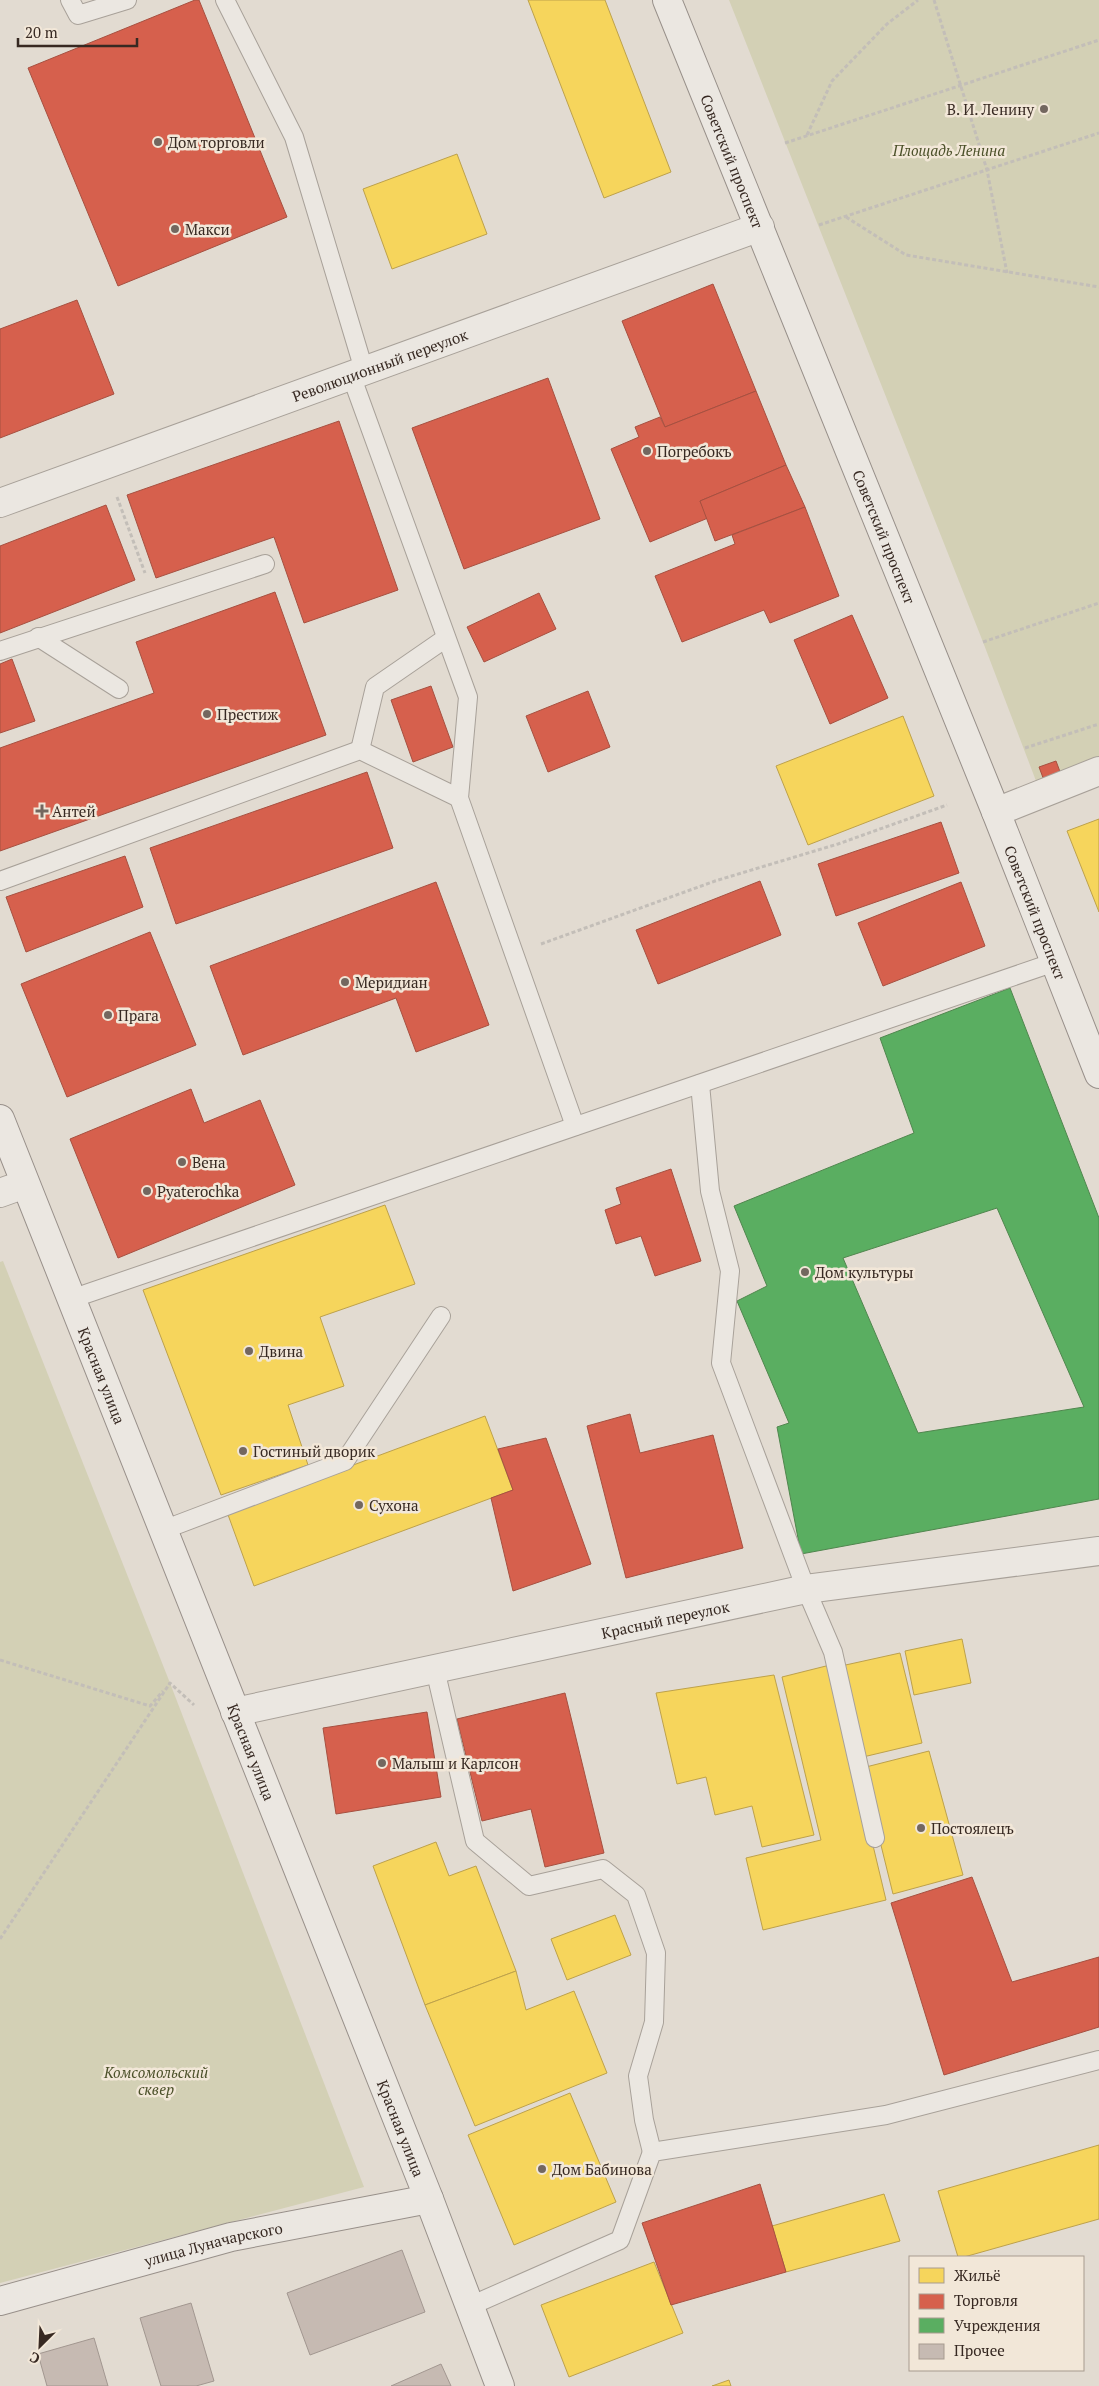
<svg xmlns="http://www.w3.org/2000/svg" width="1099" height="2386" font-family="'PT Serif',serif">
<rect width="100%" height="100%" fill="#e2dbd1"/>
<g fill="#d3d0b5">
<polygon points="729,0 1099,0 1099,771 1041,794 983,642"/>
<polygon points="3,1261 170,1683 364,2187 0,2283 0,1262"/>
</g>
<g fill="#f6d55c" stroke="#bda14b">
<polygon points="528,0 605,0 671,172 604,198"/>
<polygon points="457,154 487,234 392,269 363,189"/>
<polygon points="903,716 934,796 808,845 776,766"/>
<polygon points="1099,819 1099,912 1067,831"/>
<polygon points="385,1205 415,1284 320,1317 344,1386 288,1405 308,1465 221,1495 143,1290"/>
<polygon points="485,1416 513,1490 254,1586 227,1512"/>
<polygon points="962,1639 971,1683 914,1695 905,1651"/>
<polygon points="900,1653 922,1743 863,1757 841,1666"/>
<polygon points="830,1665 886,1900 763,1930 746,1858 821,1840 782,1677"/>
<polygon points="774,1675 814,1835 762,1847 752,1806 715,1815 706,1777 677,1784 656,1693"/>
<polygon points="929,1751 963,1875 893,1894 862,1768"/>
<polygon points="436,1842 449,1876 476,1866 516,1971 425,2005 373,1866"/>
<polygon points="615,1915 631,1955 567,1980 551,1939"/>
<polygon points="516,1971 526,2010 574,1991 607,2073 475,2126 425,2005"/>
<polygon points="570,2093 616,2202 514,2245 468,2135"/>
<polygon points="1099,2145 1099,2219 964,2257 958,2257 938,2191"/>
<polygon points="884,2194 900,2241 786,2272 772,2226"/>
<polygon points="654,2262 683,2333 569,2377 541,2305"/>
<polygon points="729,2380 731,2386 712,2386"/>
</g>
<g fill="#d6604d" stroke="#a65040">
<polygon points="195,0 199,0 287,217 118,286 28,68"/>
<polygon points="713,284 756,391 665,427 622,321"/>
<polygon points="77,300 114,394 0,438 0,329"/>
<polygon points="548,378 600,519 464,569 412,428"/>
<polygon points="756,391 786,465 700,501 708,518 650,542 611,449 639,437 635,427 660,417 665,427"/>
<polygon points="339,421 398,590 304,623 274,537 156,578 127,495"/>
<polygon points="786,465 805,507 715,541 700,501"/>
<polygon points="106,505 135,580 0,633 0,546"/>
<polygon points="805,507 839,596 770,623 764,610 682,642 655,576 735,544 732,535"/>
<polygon points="275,592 326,735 0,851 0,748 154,693 136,642"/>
<polygon points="539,593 556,629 484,662 467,627"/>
<polygon points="852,615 888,698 830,724 794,640"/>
<polygon points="12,659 35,721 0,733 0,664"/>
<polygon points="431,686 453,747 413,762 391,700"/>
<polygon points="588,691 610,747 548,772 526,716"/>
<polygon points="1056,761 1062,777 1045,783 1039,767"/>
<polygon points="367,772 393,848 176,924 150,848"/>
<polygon points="941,822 959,873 836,916 818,864"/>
<polygon points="125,856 143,907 26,952 6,897"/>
<polygon points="760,881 781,935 658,984 636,930"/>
<polygon points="436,882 489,1025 416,1052 396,998 243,1055 210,966"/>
<polygon points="961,882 985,946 883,986 858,923"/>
<polygon points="150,932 196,1045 67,1097 21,984"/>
<polygon points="191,1089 204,1123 260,1100 295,1185 118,1258 70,1139"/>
<polygon points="671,1169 701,1261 655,1276 641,1236 616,1244 605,1210 621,1204 616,1188"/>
<polygon points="630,1414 640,1453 713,1435 743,1548 626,1578 587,1426"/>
<polygon points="546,1438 591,1564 513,1591 491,1498 513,1490 498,1449"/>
<polygon points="565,1693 604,1853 545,1867 531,1809 482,1821 457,1719"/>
<polygon points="427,1712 441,1797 336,1814 323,1728"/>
<polygon points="972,1877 1012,1982 1099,1957 1099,2027 944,2075 891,1903"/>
<polygon points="760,2184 786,2272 671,2305 642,2223"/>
</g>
<path fill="#5aae61" stroke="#50864e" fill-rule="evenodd" d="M1010,988L1099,1218V1499L801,1554L777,1427L789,1423L737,1301L767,1286L734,1206L914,1133L880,1038ZM997,1208L1084,1407L918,1433L843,1258Z"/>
<g fill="#c6bab2" stroke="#a29790">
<polygon points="402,2250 425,2312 310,2355 287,2293"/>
<polygon points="191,2303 214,2381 196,2386 161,2386 140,2318"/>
<polygon points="94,2338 108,2386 47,2386 38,2354"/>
<polygon points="441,2364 451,2386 391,2386"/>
</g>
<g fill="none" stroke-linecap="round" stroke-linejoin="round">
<g stroke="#a8a199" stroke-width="20">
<g id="lane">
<polyline points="70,0 78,15 127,0"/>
<polyline points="225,0 294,137 364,370"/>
<polyline points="351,375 468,697 459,798 575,1126"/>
<polyline points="38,637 119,689"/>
<polyline points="0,651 265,564"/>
<polyline points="360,750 375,687 446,638"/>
<polyline points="0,881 360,750 459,798"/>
<polyline points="700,1084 710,1191 730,1271 721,1363 806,1589 833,1652 875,1838"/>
<polyline points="71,1299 1055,962"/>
<polyline points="163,1530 345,1461 441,1316"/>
<polyline points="435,1669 475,1841 529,1886 603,1869 636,1895 656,1953 654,2022 638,2076 644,2120 652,2152"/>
<polyline points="470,2306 620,2240 652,2152 886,2115 1099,2060"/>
</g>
</g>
<g stroke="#a8a199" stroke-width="30">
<g id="street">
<path id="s1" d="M0,503L760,227"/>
<polyline points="996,812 1099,771"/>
<polyline points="0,1193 25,1184"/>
<path id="s2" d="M235,1712L806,1589L1099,1551"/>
</g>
</g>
<g stroke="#98908a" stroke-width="30">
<g id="secondary">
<path id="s3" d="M667,0L996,812L1099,1074"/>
<path id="s4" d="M0,1119L429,2199L500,2386"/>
<path id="s5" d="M0,2301L231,2237L429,2199"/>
</g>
</g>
<g stroke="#c3beb8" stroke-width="3" stroke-dasharray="4 2.5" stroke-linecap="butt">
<polyline points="934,0 987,170 1007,273"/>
<polyline points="807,135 832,81 887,24 918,0"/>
<polyline points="785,143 1099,40"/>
<polyline points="846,217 906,255 1099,287"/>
<polyline points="819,225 1099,133"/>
<polyline points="117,497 145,573"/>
<polyline points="983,642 1099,603"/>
<polyline points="1025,748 1099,724"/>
<polyline points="541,944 715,881 838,844 947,805"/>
<polyline points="0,1660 150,1706 163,1691"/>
<polyline points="169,1685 170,1683 194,1705"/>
<polyline points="0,1939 170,1683"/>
</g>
<use href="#lane" stroke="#ebe7e1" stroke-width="18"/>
<use href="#street" stroke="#ebe7e1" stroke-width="28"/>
<use href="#secondary" stroke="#ebe7e1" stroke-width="28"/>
</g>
<g fill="#73675f" stroke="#f2e7d8" stroke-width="2">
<circle cx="1044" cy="109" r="5"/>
<circle cx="158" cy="142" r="5"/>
<circle cx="175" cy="229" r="5"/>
<circle cx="647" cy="451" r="5"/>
<circle cx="207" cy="714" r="5"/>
<path d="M39.5 803.5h5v5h5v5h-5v5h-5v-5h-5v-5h5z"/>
<circle cx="345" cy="982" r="5"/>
<circle cx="108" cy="1015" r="5"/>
<circle cx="182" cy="1162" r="5"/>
<circle cx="147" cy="1191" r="5"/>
<circle cx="805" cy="1272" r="5"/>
<circle cx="249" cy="1351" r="5"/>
<circle cx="243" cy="1451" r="5"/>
<circle cx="359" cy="1505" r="5"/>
<circle cx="382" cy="1763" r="5"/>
<circle cx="921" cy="1828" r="5"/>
<circle cx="542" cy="2169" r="5"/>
</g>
<g text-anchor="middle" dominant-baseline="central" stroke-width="5" stroke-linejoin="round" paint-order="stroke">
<g font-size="15" fill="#372922" stroke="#f2e7d8" text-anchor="start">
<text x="1034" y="109" text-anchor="end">В. И. Ленину</text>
<text x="168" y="142">Дом торговли</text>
<text x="185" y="229">Макси</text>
<text x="657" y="451">Погребокъ</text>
<text x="217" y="714">Престиж</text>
<text x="52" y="811">Антей</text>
<text x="355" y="982">Меридиан</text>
<text x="118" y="1015">Прага</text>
<text x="192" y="1162">Вена</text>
<text x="157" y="1191">Pyaterochka</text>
<text x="815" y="1272">Дом культуры</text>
<text x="259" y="1351">Двина</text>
<text x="253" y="1451">Гостиный дворик</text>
<text x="369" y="1505">Сухона</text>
<text x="392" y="1763">Малыш и Карлсон</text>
<text x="931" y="1828">Постоялецъ</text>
<text x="552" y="2169">Дом Бабинова</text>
</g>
<g font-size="15" font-style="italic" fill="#4c512a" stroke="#f2e7d8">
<text x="949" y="150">Площадь Ленина</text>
<text x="156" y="2072">Комсомольский<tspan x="156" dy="17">сквер</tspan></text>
</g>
<g font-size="15" fill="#372922" stroke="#f2e7d8">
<text stroke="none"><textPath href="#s3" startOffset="174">Советский проспект</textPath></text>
<text stroke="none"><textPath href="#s1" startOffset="404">Революционный переулок</textPath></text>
<text stroke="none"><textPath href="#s3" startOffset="579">Советский проспект</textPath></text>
<text stroke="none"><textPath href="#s3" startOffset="984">Советский проспект</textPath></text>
<text stroke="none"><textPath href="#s4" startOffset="276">Красная улица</textPath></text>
<text stroke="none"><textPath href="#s2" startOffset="440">Красный переулок</textPath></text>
<text stroke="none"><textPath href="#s4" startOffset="681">Красная улица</textPath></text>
<text stroke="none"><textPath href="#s4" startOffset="1086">Красная улица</textPath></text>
<text stroke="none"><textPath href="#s5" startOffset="221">улица Луначарского</textPath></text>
</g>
</g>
<rect x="909" y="2256" width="175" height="115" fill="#f2e7d8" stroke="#a79b8f"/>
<rect x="919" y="2268" width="25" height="15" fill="#f6d55c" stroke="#a79b8f"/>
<text x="954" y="2281" font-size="15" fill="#372922">Жильё</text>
<rect x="919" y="2294" width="25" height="15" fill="#d6604d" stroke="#a79b8f"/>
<text x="954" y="2306" font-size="15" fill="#372922">Торговля</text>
<rect x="919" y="2318" width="25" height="15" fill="#5aae61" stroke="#a79b8f"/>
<text x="954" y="2331" font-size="15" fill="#372922">Учреждения</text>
<rect x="919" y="2344" width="25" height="15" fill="#c6bab2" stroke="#a79b8f"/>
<text x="954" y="2356" font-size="15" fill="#372922">Прочее</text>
<g transform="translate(40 2346) rotate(204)" stroke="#f2e7d8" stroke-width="4" paint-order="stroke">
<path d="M0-4L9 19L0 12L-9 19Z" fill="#372922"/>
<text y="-8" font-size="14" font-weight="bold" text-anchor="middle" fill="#372922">С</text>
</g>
<path d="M18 38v8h119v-8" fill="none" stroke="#372922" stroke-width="2.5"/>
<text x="25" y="38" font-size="15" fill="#372922" stroke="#f2e7d8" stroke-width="4" paint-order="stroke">20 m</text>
</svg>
